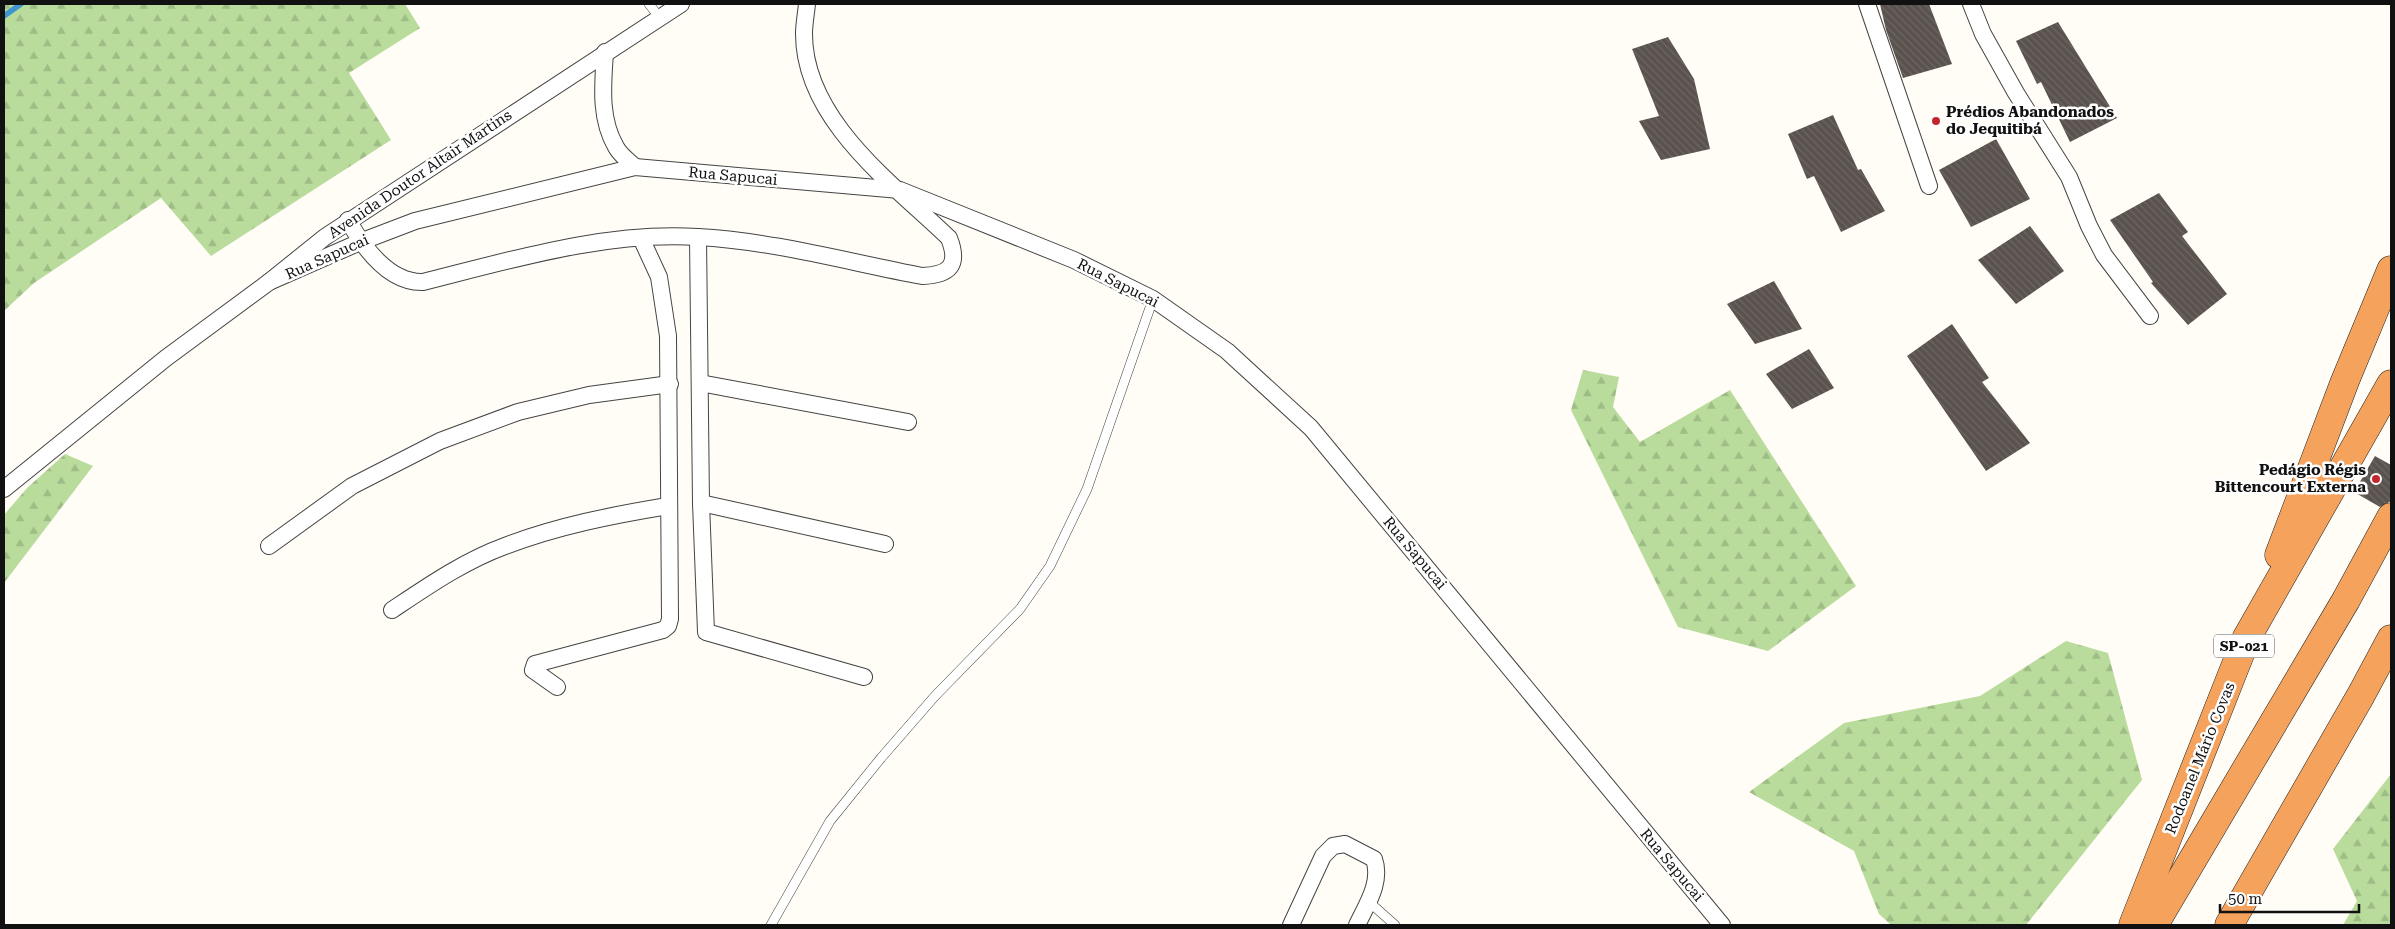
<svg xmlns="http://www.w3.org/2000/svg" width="2395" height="929" font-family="'Roboto Serif',serif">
<defs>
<pattern id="forest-firs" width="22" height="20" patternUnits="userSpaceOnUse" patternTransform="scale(1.25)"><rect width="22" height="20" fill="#b9dc9c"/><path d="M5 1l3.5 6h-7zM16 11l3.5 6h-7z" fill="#9ebc85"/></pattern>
<pattern id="building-back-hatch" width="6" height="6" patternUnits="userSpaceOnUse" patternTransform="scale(1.25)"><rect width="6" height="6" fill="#5a524d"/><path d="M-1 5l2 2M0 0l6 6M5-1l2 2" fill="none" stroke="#6d6662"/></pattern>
</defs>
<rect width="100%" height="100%" fill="#fffdf5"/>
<g fill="url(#forest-firs)">
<polygon points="4,4 405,4 420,28 349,73 391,140 211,256 161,198 34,283 4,311"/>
<polygon points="1583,370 1619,377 1613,407 1640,442 1730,390 1856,586 1768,651 1678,627 1571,410"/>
<polygon points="65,454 93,466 4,583 4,515 27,488"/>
<polygon points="2066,641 2108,653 2142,780 2026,925 1891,925 1879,914 1854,851 1749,792 1844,723 1980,696"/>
<polygon points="2391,774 2391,925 2343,925 2357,901 2333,849"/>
</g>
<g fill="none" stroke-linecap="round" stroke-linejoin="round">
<polyline stroke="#3f96cf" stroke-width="5.5" points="4,16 21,4"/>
</g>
<g fill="url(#building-back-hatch)">
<polygon points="1880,4 1929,4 1952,64 1903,78 1886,30"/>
<polygon points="2058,22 2117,118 2070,142 2041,82 2037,84 2016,41"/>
<polygon points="1668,37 1694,79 1710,149 1661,160 1639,121 1659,116 1632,49"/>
<polygon points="1833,115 1858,170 1861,169 1885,211 1841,232 1814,176 1807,179 1788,134"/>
<polygon points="1996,139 2030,199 1971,227 1939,170"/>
<polygon points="2159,193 2188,232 2182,236 2227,294 2188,325 2151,283 2153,282 2110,220"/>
<polygon points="2030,226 2064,271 2016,304 1978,260"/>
<polygon points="1774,281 1802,329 1755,344 1727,304"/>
<polygon points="1952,324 1989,378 1982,382 2030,443 1986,471 1907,356"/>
<polygon points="1809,349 1834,388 1792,409 1766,374"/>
<polygon points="2375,456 2391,465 2391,501 2380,507 2354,492"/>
</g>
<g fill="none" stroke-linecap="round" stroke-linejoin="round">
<g stroke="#444" stroke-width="10">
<g id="service">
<polyline points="649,4 660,18"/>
<polyline points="1368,901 1395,925"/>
<polyline points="771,925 830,821 881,758 935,696 1020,609 1050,566 1087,489 1153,299"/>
</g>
</g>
<g stroke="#444" stroke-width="18">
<g id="minor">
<polyline points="1867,4 1929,186"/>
<polyline points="1971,4 1983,34 2016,93 2069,177 2089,226 2104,255 2150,316"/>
<path d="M605,52C603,84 599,118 616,147C620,155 629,161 635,167"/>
<path d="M348,220C363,247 389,283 423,282C511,260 606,231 698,237C773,241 848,262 922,276C949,275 960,266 949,238C893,184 804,120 804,34C804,24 806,14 807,4"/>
<polyline points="698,237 701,503 706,632 864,677"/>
<polyline points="269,282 360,242 415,221 635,167 900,190 1074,260 1153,299 1227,351 1311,428 1722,925"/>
<polyline points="700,383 908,422"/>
<polyline points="4,489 166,358 269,282 325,237 681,4"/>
<polyline points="701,503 885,544"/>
<polyline points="269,546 352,486 440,441 518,412 589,395 670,384"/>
<path d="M392,610C428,586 464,561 505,546C557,526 613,515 668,506"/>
<polyline points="557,687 533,670 535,664 663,630 668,626 670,619 668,336 659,277 641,238"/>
<path d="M1291,925L1323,856L1333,846L1345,844L1374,859C1382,882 1367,904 1357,925"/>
</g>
</g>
<g stroke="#222" stroke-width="29">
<g id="motorway">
<polyline points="2279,555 2345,381 2391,270"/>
<polyline points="2133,925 2246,639 2391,384"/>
<polyline points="2154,925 2346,600 2391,517"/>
<polyline points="2229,925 2361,695 2391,639"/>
</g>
</g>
<use href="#service" stroke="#fff" stroke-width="9"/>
<use href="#minor" stroke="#fff" stroke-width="16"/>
<use href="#motorway" stroke="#f5a25d" stroke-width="28"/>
</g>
<g fill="#c4262e" stroke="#fff" stroke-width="2">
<circle cx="1936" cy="121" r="5"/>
<circle cx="2376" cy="479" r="5"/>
</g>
<g text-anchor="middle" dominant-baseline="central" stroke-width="5" stroke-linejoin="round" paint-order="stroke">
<rect fill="#fff" stroke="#585858" stroke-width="1" x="2214" y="634.5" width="60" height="23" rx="4"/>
<g font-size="14" font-weight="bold" fill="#111">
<text x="2244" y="646">SP-021</text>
</g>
<g font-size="15" font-weight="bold" fill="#111" stroke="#fff" text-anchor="start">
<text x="1946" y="112">Prédios Abandonados<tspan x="1946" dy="17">do Jequitibá</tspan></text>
<text x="2366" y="470" text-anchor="end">Pedágio Régis<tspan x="2366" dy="17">Bittencourt Externa</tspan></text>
</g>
<g font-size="15" fill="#111" stroke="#fff">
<text transform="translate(420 174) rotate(-34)">Avenida Doutor Altair Martins</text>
<text transform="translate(733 176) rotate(5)">Rua Sapucai</text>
<text transform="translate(327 257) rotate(-24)">Rua Sapucai</text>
<text transform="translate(1118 283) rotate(27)">Rua Sapucai</text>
<text transform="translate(1415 553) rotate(50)">Rua Sapucai</text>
<text transform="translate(2200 758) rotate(-68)">Rodoanel Mário Covas</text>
<text transform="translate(1672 865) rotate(50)">Rua Sapucai</text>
</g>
</g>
<rect width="2395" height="929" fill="none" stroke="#111111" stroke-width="10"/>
<path d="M2220 904v8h139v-8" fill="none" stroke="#111111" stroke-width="2.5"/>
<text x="2228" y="904" font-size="15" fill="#111111" stroke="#ffffff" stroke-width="4" paint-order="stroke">50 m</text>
</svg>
